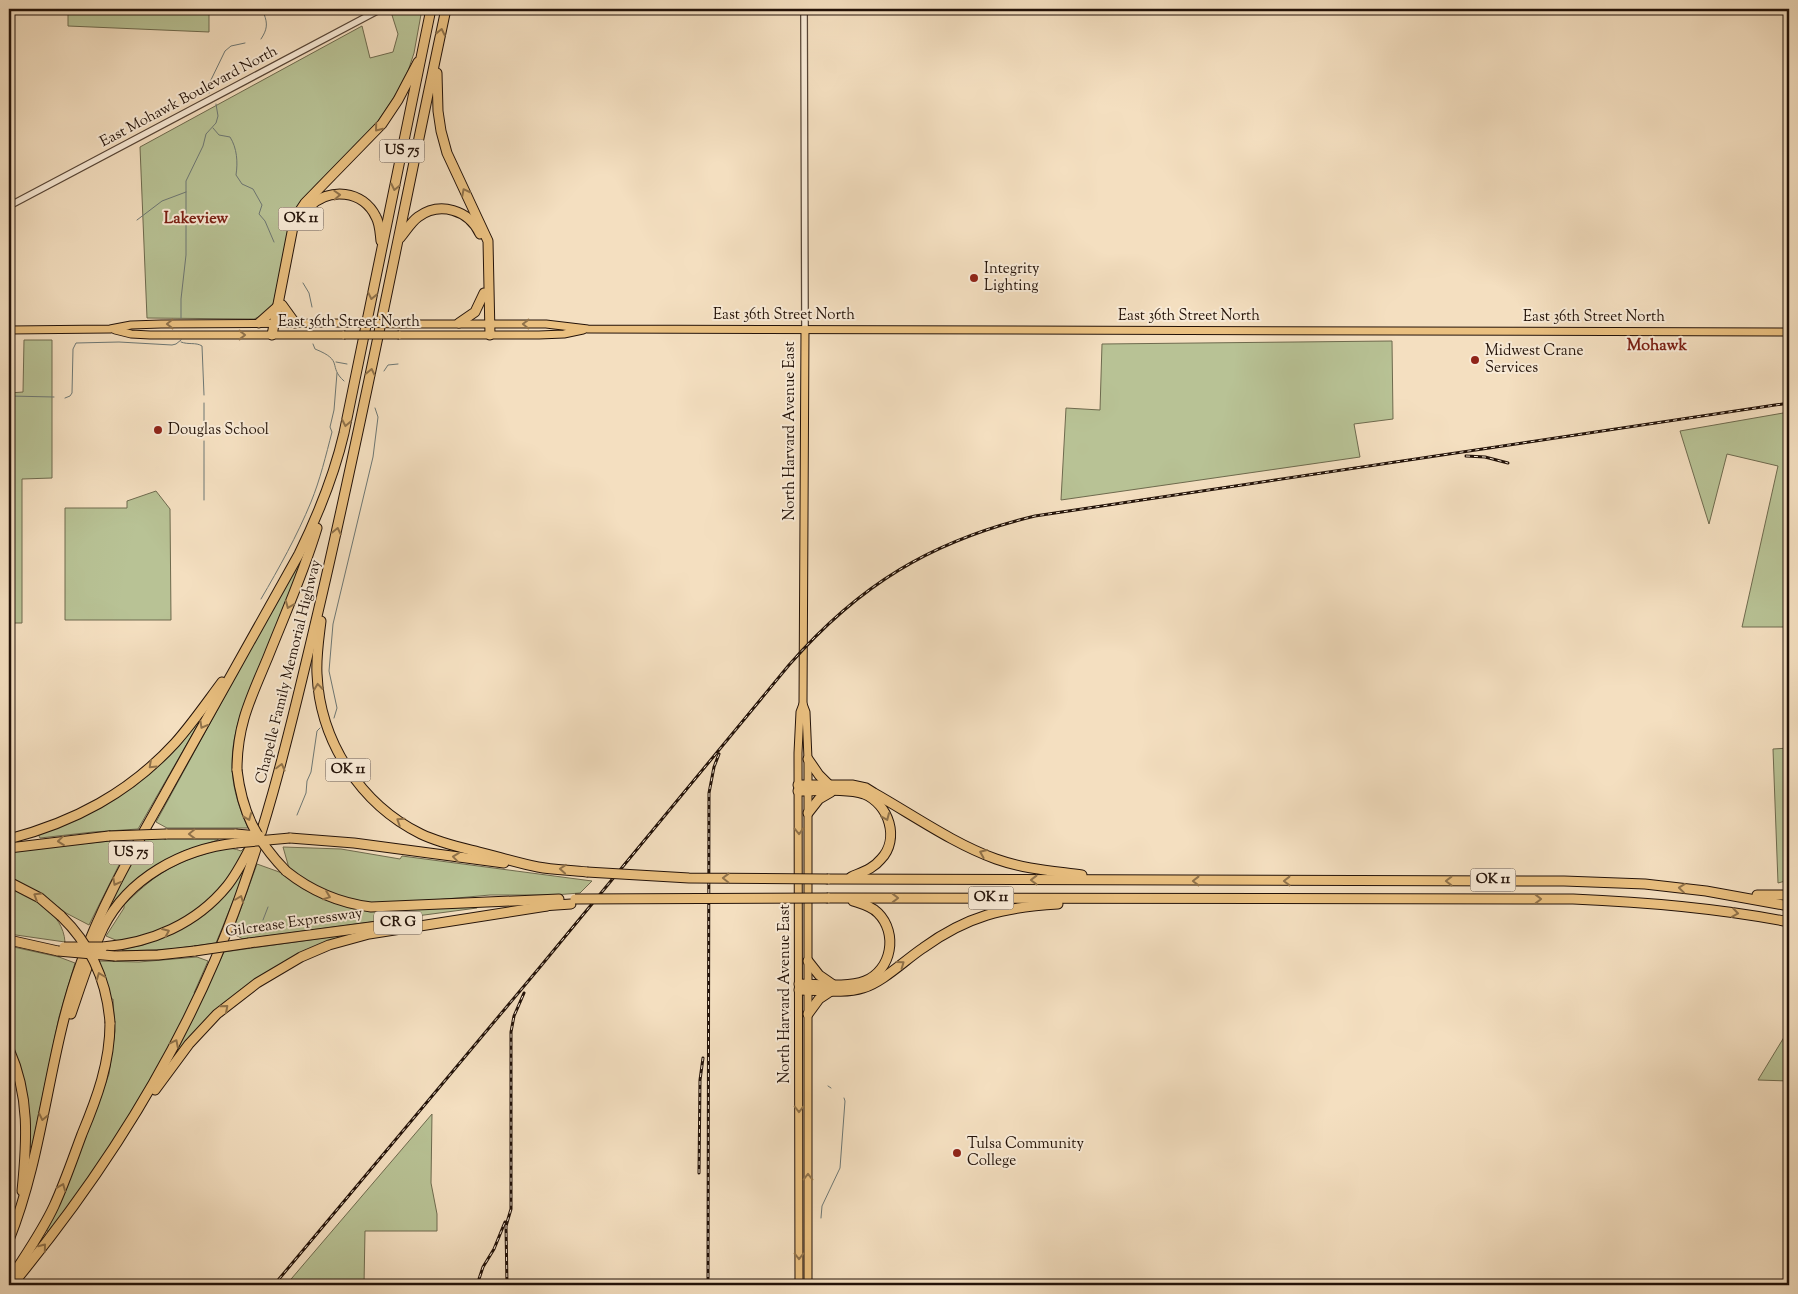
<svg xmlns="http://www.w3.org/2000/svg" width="1798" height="1294" font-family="'Sorts Mill Goudy',serif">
<rect width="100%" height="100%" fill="#f4dfc0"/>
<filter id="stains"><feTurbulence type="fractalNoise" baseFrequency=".004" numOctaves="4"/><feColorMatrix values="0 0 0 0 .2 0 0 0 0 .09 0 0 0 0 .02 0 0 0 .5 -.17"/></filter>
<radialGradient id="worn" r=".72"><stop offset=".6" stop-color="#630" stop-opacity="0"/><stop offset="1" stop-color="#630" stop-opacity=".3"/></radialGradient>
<g fill="#b8c295" stroke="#6e6a4e">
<polygon points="68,9 209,9 209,32 68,26"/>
<polygon points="397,9 422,9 414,53 408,71 398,91 374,127 292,218 273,305 263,315 254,319 147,318 140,147 362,26 370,58 393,52 398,34 391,12"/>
<polygon points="24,340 52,340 52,478 22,479 22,623 9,623 9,393 23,392"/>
<polygon points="1392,341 1393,419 1354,424 1360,457 1061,500 1066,408 1100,410 1102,344"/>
<polygon points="1789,412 1789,627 1742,627 1778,466 1727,454 1709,524 1680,431"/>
<polygon points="156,491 170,509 171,620 65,620 65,508 127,508 127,501"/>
<path d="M301,557L305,559L240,716C227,759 230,788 248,828H167L156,822Z"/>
<polygon points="198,719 200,721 138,829 93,832 40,838 38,834 64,825 90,813 117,796"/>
<polygon points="1789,748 1789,880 1778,883 1773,749"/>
<polygon points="145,838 218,838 218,840 181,852 167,860 106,918 103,916"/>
<polygon points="120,840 129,845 89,925 66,913 40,893 9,877 9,851"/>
<path d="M245,847H246L227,880L215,896L192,914L156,934L118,941L106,936L124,908V905C151,878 170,864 208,853C220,849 229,846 241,851Z"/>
<polygon points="283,847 341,849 400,859 402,856 592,881 580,893 554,895 490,895 401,903 373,903 345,899 310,884 289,868"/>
<polygon points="246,861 249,862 216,943 172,949 123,951 122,949 143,945 191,922"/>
<polygon points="257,864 282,873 304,889 334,903 477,906 477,908 243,939 232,933"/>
<path d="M9,885C32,898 63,912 65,942L9,934Z"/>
<polygon points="345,935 345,938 270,971 178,1054 176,1052 224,952"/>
<polygon points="9,946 59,957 75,963 59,1017 32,1147 29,1147 14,1054 9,1043"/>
<polygon points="197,957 208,961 194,993 196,995 166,1052 116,1139 49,1233 46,1229 97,1106 109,1074 115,1031 113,999 111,999 105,976 98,961 139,962"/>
<polygon points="1789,1029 1789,1081 1758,1080"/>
<polygon points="432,1114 431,1183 437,1214 437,1231 365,1231 364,1285 286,1285"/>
</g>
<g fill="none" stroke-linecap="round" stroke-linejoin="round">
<g stroke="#6d7774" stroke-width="1">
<path d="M261,39C267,30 268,24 264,14L267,9"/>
<polyline points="209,93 208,86 225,51 231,46 245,43"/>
<path d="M213,128L219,135L230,137C237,148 238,162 236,175L242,184L253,189L262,205L259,214L265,221L274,242"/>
<polyline points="137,220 162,201 186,192"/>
<polyline points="303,283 309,293 312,307"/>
<polyline points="181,318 181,299 186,255 186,181 203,146 206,134 216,123 218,116 216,104"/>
<path d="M181,342C188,345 196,342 202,346L204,395"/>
<path d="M313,344L315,349C345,361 327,366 344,381"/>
<polyline points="336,362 347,364"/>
<polyline points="384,371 388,365 398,364"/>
<polyline points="9,396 54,397"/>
<polyline points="65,398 70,396 72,393 73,349 76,343 119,342 172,345 176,344 181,340"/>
<polyline points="204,403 204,432"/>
<polyline points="204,500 204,441"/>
<path d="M261,599C279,568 297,536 311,502C320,480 326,455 332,432L330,427L334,410L337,373"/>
<polyline points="334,718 337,708 329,671 333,624 373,457 378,417 375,408"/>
<polyline points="297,815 306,793 307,781 311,772 317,731 320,728"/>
<polyline points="263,920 268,907"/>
<polyline points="828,1086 831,1088"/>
<polyline points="821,1218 822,1206 840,1168 845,1101 844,1098"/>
</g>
<g stroke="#574536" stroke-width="8">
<g id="minor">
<polyline points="804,9 805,329"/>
<polyline points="9,206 381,9"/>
</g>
</g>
<g stroke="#231208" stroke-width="9">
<g id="major">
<polyline points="402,324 546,324 588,329 1789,332"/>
<polyline points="805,329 803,704 806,712 808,759 808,1285"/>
<polyline points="9,330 110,329 131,325 161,324 347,323"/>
<polyline points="115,330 131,334 150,335 344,335"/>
<polyline points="399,335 539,335 564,334 583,330"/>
<polyline points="799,1285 798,753 800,712 803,704"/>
</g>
</g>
<g stroke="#231208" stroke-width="11">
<g id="highway">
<polyline points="437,73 438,111 441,131 447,153 488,241 490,335"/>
<path d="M309,207C329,187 363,190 376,217C380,224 380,233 381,241"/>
<path d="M400,238C406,231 411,222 418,217C440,201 469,210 480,234"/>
<polyline points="282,305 295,323"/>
<polyline points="259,323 277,307"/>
<polyline points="459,323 475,312 484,293"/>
<polyline points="272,335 293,227 299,212 305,203 382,124 398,100 418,62"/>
<path d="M321,621C319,638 316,656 317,674C320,741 360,804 421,834C440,843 459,847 479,852C499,857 518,863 538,867C554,870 571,870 587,872"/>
<polyline points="808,759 819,775 829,785"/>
<path d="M237,770C237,724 251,698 268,657C285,614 304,572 317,528"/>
<path d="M798,785H852L866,788L874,793C913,815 954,844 996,859C1024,869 1053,871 1082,875"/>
<path d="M798,791C817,791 847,788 864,794C889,804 900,839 881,859C873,869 862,872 851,877"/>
<polyline points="808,813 819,799 831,792"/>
<polyline points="166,834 236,834"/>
<polyline points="290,838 354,843 504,863"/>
<path d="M9,839C74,822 129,793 175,743C192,724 207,702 222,682"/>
<polyline points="9,848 109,836"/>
<path d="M286,871C311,891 339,903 371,907L559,899"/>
<polyline points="828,879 1564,881 1645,884 1706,891 1789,906"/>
<polyline points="9,882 40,898 61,916"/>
<polyline points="1757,895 1789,895"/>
<path d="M828,898L1573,899C1646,902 1718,908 1789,922"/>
<polyline points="542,906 571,904"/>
<polyline points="9,940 58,951"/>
<polyline points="249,943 393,924"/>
<path d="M103,947C151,943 196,924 227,886C239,871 247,853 256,837"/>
<polyline points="115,956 158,955 195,951"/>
<polyline points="808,961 819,975 832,984"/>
<path d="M799,984C818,984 847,988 865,981C892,970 898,933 878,913C871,906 862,904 853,901"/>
<path d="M799,990C819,990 844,994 863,988C883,982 905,960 923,948C967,916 1004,907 1058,904"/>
<path d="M71,1014C81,985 90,956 103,928C128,878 182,849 236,843"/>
<polyline points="808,1014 819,999 831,991"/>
<path d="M9,1049C30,1096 27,1141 22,1191"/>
<polyline points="155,1090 189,1044 217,1014 257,983 301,957 329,945 369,934 547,906"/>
<path d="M9,1240C45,1150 48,1053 81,963C104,898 139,841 172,781C214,705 257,630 299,554C318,515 334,476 344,433L431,9"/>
<path d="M9,1281C24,1257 42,1232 54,1206C65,1182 73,1158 82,1134C97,1098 110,1063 110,1023"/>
<path d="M12,1285C94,1186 164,1079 215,960C263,848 290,731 318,612C365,412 403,210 446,9"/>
</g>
</g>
<use href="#minor" stroke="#f8ead6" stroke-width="5.5"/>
<use href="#major" stroke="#eac080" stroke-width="7"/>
<use href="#highway" stroke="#eac080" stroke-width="9"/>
<g stroke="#231208" stroke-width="3">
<g id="rail">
<polyline points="1466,456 1485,457 1508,463"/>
<polyline points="699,1173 700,1080 703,1058"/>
<path d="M274,1285L540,967L789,665C859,585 931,541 1035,516L1789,403"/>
<polyline points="477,1285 483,1267 494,1249 505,1222"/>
<polyline points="507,1285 506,1226 511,1209 511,1032 514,1016 524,993"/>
<polyline points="708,1285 709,793 714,767 719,754"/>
</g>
</g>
<use href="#rail" stroke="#f8ead6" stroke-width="1" stroke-dasharray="4" stroke-linecap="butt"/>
<g stroke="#231208" stroke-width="9" stroke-linecap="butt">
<g id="major-bridge">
<polyline points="347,323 402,324"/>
<polyline points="344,335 399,335"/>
</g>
</g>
<g stroke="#231208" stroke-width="11" stroke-linecap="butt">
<g id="highway-bridge">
<path d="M237,770C242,812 256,840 286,871"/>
<polyline points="236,834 260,836"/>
<polyline points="109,836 166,834"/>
<polyline points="236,843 290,838"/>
<polyline points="587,872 689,878 828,879"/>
<polyline points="575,899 828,898"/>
<path d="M61,916C91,945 107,982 110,1023"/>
<polyline points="64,947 103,947"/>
<polyline points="58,951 115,956"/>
<polyline points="195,951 249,943"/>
</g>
</g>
<use href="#major-bridge" stroke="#eac080" stroke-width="7"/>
<use href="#highway-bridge" stroke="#eac080" stroke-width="9"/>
</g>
<defs><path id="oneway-chevron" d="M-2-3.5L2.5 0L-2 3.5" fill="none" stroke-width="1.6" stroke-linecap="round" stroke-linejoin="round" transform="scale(1.25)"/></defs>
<g stroke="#90724a">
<use href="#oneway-chevron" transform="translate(441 32) rotate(-78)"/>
<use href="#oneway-chevron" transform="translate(378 128) rotate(129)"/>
<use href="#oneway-chevron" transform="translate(395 187) rotate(102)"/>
<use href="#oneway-chevron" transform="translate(465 192) rotate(-117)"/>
<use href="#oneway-chevron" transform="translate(337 195) rotate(-3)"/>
<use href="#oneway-chevron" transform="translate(372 296) rotate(102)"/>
<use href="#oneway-chevron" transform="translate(170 324) rotate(179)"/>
<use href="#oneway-chevron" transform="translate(526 324) rotate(-179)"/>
<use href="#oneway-chevron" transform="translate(242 335)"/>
<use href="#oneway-chevron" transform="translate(371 372) rotate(-78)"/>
<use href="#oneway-chevron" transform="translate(346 423) rotate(101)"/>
<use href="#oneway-chevron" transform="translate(337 531) rotate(-77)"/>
<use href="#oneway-chevron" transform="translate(289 605) rotate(112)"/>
<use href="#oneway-chevron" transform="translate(318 687) rotate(-97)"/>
<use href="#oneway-chevron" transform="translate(203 725) rotate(119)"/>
<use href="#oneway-chevron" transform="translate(152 765) rotate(137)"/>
<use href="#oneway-chevron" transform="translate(281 767) rotate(-75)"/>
<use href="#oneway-chevron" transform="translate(248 817) rotate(68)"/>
<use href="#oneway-chevron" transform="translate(886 817) rotate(67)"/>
<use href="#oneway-chevron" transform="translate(400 821) rotate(-147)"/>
<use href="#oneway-chevron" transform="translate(799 831) rotate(89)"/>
<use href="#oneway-chevron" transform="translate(192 834) rotate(179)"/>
<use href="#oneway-chevron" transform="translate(61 841) rotate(174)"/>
<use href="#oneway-chevron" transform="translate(983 853) rotate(-157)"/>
<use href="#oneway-chevron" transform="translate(456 857) rotate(-173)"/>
<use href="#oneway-chevron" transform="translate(563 869) rotate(-175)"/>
<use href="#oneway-chevron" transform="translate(726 878) rotate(-179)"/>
<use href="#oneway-chevron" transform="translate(1034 880) rotate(-180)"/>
<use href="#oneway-chevron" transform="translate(1196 881) rotate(-180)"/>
<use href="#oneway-chevron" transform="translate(1287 881) rotate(180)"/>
<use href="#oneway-chevron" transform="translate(1449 881) rotate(180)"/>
<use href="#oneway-chevron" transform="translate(116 882) rotate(118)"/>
<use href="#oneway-chevron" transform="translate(1682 888) rotate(-174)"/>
<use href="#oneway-chevron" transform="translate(37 896) rotate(-148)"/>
<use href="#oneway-chevron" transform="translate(327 896) rotate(21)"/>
<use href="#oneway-chevron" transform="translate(895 898)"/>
<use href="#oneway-chevron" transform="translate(240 899) rotate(-69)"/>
<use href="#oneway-chevron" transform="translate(1538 899)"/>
<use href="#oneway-chevron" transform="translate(1735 913) rotate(8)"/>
<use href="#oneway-chevron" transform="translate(166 932) rotate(-24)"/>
<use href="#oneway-chevron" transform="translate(901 964) rotate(-36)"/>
<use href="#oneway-chevron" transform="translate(100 976) rotate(-111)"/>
<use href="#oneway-chevron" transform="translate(225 1008) rotate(-41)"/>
<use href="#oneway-chevron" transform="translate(175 1043) rotate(-63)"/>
<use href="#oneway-chevron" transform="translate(799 1109) rotate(90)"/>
<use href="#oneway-chevron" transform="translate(43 1117) rotate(102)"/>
<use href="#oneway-chevron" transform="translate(808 1177) rotate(-90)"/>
<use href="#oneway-chevron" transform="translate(62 1187) rotate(-68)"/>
<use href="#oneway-chevron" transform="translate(43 1247) rotate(-51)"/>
<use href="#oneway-chevron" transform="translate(799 1256) rotate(90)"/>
</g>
<g fill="#8f2418" stroke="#f8ead6" stroke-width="2">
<circle cx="974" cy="278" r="5"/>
<circle cx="1475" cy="360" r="5"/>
<circle cx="158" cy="430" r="5"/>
<circle cx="957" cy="1153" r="5"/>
</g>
<g text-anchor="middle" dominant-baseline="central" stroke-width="4" stroke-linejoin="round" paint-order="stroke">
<g fill="#f8ead6" stroke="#635346" stroke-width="1">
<rect x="379.5" y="139.5" width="45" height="23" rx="4"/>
<rect x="278.5" y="207.5" width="45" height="23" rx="4"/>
<rect x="325.5" y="758.5" width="45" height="23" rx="4"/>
<rect x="108.5" y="841.5" width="45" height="23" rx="4"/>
<rect x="1470.5" y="868.5" width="45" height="23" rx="4"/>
<rect x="968.5" y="886.5" width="45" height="23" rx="4"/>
<rect x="374" y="911.5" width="48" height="23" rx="4"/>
</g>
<g font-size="14" font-weight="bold" fill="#231208">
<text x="402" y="151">US 75</text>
<text x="301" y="219">OK 11</text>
<text x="348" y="770">OK 11</text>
<text x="131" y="853">US 75</text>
<text x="1493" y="880">OK 11</text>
<text x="991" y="898">OK 11</text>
<text x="398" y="923">CR G</text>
</g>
<g font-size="15" fill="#231208" stroke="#f8ead6">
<text transform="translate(189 97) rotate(-28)">East Mohawk Boulevard North</text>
<text x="784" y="315">East 36th Street North</text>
<text x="1189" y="316">East 36th Street North</text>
<text x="1594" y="317">East 36th Street North</text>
<text x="349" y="322">East 36th Street North</text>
<text transform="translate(790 431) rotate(-90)">North Harvard Avenue East</text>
<text transform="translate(289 672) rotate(-76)">Chapelle Family Memorial Highway</text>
<text transform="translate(294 923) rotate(-8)">Gilcrease Expressway</text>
<text transform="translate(785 994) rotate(-90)">North Harvard Avenue East</text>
</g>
<g font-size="15" fill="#231208" stroke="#f8ead6" text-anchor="start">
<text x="984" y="269">Integrity<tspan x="984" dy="17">Lighting</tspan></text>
<text x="1485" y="351">Midwest Crane<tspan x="1485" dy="17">Services</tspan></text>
<text x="168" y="430">Douglas School</text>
<text x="967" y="1144">Tulsa Community<tspan x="967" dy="17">College</tspan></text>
</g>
<g font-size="16" font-weight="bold" fill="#7a1f14" stroke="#f8ead6">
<text x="196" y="219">Lakeview</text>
<text x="1657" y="346">Mohawk</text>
</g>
</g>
<rect width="1798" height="1294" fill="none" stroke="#f4dfc0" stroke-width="30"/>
<rect x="10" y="10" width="1778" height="1274" fill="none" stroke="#231208" stroke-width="2.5"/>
<rect x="15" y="15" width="1768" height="1264" fill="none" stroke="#231208"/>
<rect width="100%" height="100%" filter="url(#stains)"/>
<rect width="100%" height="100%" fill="url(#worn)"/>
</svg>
